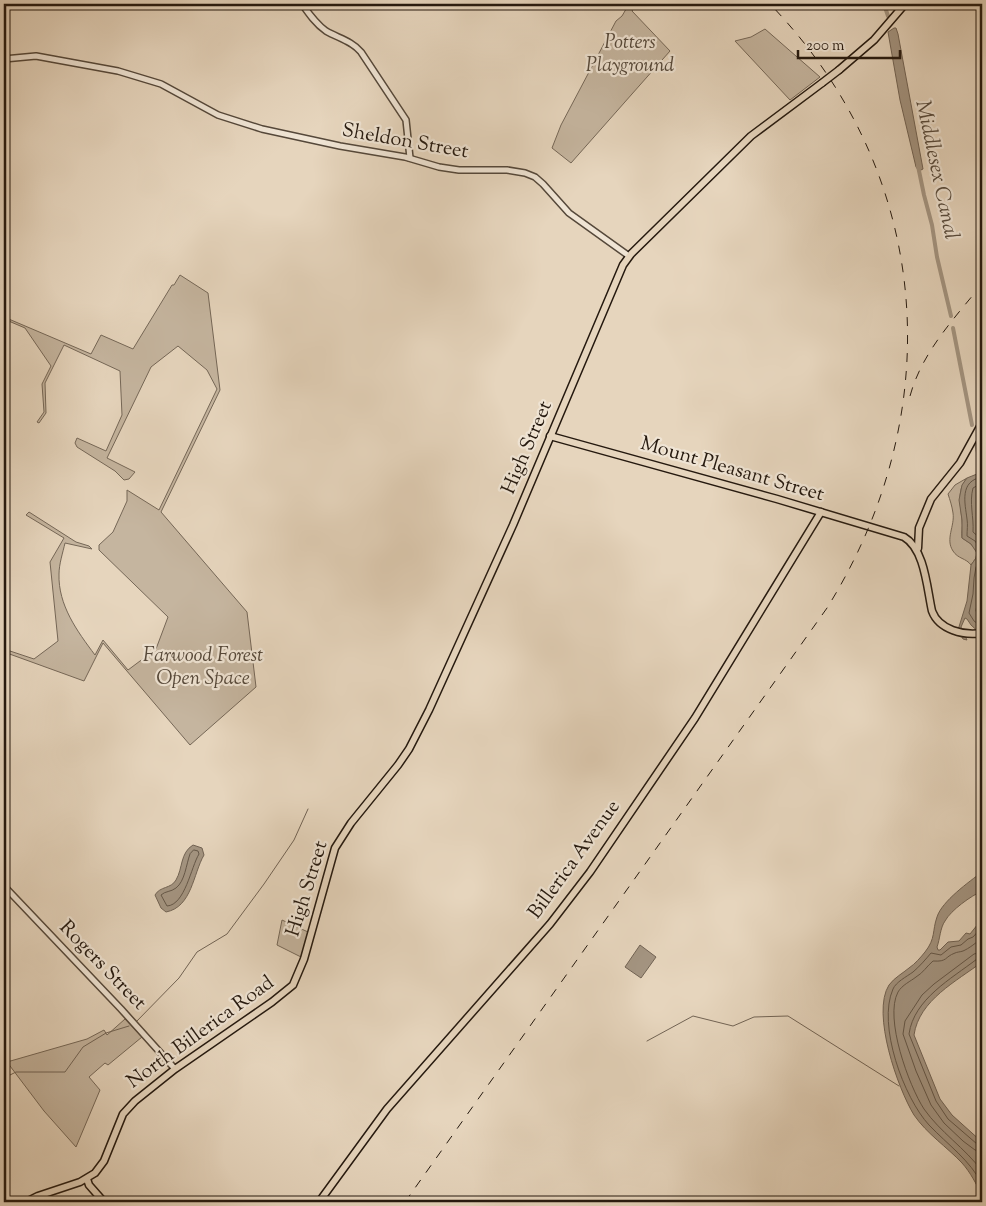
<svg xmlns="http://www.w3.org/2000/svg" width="986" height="1206" font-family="'Sorts Mill Goudy',serif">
<rect width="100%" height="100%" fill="#e6d5bd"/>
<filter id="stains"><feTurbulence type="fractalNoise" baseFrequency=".004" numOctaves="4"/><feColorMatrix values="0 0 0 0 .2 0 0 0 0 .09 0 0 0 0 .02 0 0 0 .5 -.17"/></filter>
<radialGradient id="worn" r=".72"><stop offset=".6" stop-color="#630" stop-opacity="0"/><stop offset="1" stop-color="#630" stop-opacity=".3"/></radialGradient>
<g fill="#c5b59f" stroke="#756757">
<polygon points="629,4 636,4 632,11 670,51 571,163 552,148 561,125 616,21 622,16"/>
<polygon points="765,29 820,77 790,100 735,41 751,37"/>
<path d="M180,275L208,293L220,390L161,512L247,612L256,687L190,745L103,643L84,681L4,652V649L34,659L58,641L50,562L64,538L26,515L29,512L76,542L89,546L92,549L65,543C63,552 59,564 59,574C58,605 77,631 95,655L103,640L128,670L156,649L168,617L99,550V545L113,532L127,501V490L159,510L217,389L207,370L178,346L151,367L107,458L135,472L129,479L124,480L115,471L77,447L75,443L77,438L106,451L122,415L120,371L64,345L45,383L46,413L39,423L37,422L44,412L42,384L51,366L25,328L4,319V317L91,354L101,335L133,349L172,285H174Z"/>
<path d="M967,478C956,491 961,506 962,521C963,527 961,532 962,538L971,544L977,552L976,558L971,565C966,558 958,559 953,551C945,539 955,526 953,513C952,506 950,500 948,494L955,485Z"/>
<polygon points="282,920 308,932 301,957 277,945"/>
<polygon points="125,1019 142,1037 108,1065 105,1063 89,1077 100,1090 76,1147 44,1111 7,1062 87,1039 104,1030 107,1035"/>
</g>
<g fill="#a49582" stroke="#716354">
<polygon points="894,28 896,28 898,34 923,169 919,171 916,167 900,100 888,32"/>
<polygon points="982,472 982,635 971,625 967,619 965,618 961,627 967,640 963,639 958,630 967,601 971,565 976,558 977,553 971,544 962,538 962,520 959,500 962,485 967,478"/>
<path d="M193,845L202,848L204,855C193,874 192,907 166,912L161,908L155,895C160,886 171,889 176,880C183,868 180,853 193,845Z"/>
<path d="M982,872V891C971,896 951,910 945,921C940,928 940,939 937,947L938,950H940L948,942L959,941L966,933L970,934L978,924L982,915V962C957,981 919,1000 914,1035L940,1099L952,1115L982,1142V1195C976,1184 971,1173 962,1163C947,1147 927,1134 914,1115C898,1089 871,1013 889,985C894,978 903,973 909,968C915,964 921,957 925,952C936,938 932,931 937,917C942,901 969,882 982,872Z"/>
<polygon points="640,945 656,957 641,978 625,967"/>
</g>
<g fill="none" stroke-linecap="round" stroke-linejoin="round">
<g stroke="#645748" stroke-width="1">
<path d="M982,477C959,481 965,503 967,519C968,525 967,530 967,536L975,541L982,552L981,559L976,567L974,578L973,594L969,613L974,621L982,627"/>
<path d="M982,483L973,488C969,503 974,517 973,532L982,540"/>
<polyline points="982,569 976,611 982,620"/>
<path d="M194,850L198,851L199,854C191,867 185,905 167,906L161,895C165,891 171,892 176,888C185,881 186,865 190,854Z"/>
<path d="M982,927L973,937L968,939L961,945L951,947L941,955L931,953C926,959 919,967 913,972C906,977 896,982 893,989C877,1025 904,1098 929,1125C948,1145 970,1160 982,1184"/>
<path d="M982,937C978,942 968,949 963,951C960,952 957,952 955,953C944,957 948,962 933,961C927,966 923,973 916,977C911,981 902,985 898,992C884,1018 909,1086 924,1109C940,1132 965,1148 982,1171"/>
<polyline points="982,952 974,954 934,984 922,995 905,1021 903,1034 916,1071 931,1105 944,1123 963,1141 975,1150 982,1152"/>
<path d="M982,958L977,959C951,979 914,999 909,1034L936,1101L948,1119L977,1144L982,1145"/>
</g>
<g stroke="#716354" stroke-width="1">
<polyline points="136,1022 179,978 197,952 227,934 264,884 294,840 308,809"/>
<polyline points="647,1041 693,1016 733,1026 754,1017 788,1016 899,1086"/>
<polyline points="4,1078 16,1072 65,1072 83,1047 106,1033 129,1026"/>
<polyline points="602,1200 602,1202"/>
</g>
<g stroke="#a49582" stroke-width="4">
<polyline points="884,4 888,16"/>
<polyline points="918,166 924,195 932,225 937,257 951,316"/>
<polyline points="953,328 972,425"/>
<polyline points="976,443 982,471"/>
</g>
<g stroke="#55483a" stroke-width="8">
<g id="minor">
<path d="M302,4C309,14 316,24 326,31C338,38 352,41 361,52L406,120L410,158"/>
<polyline points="4,59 36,56 118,71 161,84 218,115 262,129 340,146 405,157 439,167 459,170 507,170 525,173 535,177 543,184 569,213 629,256"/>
<polyline points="4,886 121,1009 175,1069"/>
</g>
</g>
<g stroke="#25190f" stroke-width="9">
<g id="major">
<polyline points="839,70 874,40 905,4"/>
<path d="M550,436L777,499L904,537C925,549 927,589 932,611C939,630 964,636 982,633"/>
<polyline points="918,548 919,528 931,499 960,463 982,423"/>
<polyline points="87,1179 89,1185 104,1202"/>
<polyline points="26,1202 38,1196 80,1182 95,1173 104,1161 123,1114 135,1101 175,1069 272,1002 293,985 304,959 335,848 351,823 398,765 409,749 429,710 513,525 623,265 631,254 751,136 822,83"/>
<polyline points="319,1202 387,1109 550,924 590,872 695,718 821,512"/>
</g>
</g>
<use href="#minor" stroke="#efe4d4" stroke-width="5"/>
<use href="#major" stroke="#e6d5bd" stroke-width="6"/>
<g stroke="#25190f" stroke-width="1" stroke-dasharray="9 9" stroke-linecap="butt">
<path d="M910,396C922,352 954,319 982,284"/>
<path d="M405,1202L827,608C950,411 933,173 770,4"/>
</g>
<g stroke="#25190f" stroke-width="9" stroke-linecap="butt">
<polyline id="major-bridge" points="822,83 839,70"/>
</g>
<use href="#major-bridge" stroke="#e6d5bd" stroke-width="6"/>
</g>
<g text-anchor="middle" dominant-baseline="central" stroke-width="4.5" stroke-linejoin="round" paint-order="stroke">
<g font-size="20" font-style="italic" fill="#55483a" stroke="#efe4d4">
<text x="630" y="43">Potters<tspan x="630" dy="23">Playground</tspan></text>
<text x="203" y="656">Farwood Forest<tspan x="203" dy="23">Open Space</tspan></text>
</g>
<g font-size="20" fill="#25190f" stroke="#efe4d4">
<text transform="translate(405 142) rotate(10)">Sheldon Street</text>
<text transform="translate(528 448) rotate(-67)">High Street</text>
<text transform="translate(732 470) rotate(16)">Mount Pleasant Street</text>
<text transform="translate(575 860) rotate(-54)">Billerica Avenue</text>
<text transform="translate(308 889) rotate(-73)">High Street</text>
<text transform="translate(102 966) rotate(46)">Rogers Street</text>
<text transform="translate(201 1033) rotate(-36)">North Billerica Road</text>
</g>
<g font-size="21" font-style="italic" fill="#584b3d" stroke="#efe4d4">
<text transform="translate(936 170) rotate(78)">Middlesex Canal</text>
</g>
</g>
<rect width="986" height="1206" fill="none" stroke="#e6d5bd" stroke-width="20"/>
<rect x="5" y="5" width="976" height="1196" fill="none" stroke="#25190f" stroke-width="2.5"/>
<rect x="10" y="10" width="966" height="1186" fill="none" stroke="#25190f"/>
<path d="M798 50v8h102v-8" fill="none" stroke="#25190f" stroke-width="2.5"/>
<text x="806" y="50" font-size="15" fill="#25190f" stroke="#efe4d4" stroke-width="4" paint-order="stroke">200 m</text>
<rect width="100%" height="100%" filter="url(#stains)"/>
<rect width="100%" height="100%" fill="url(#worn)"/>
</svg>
